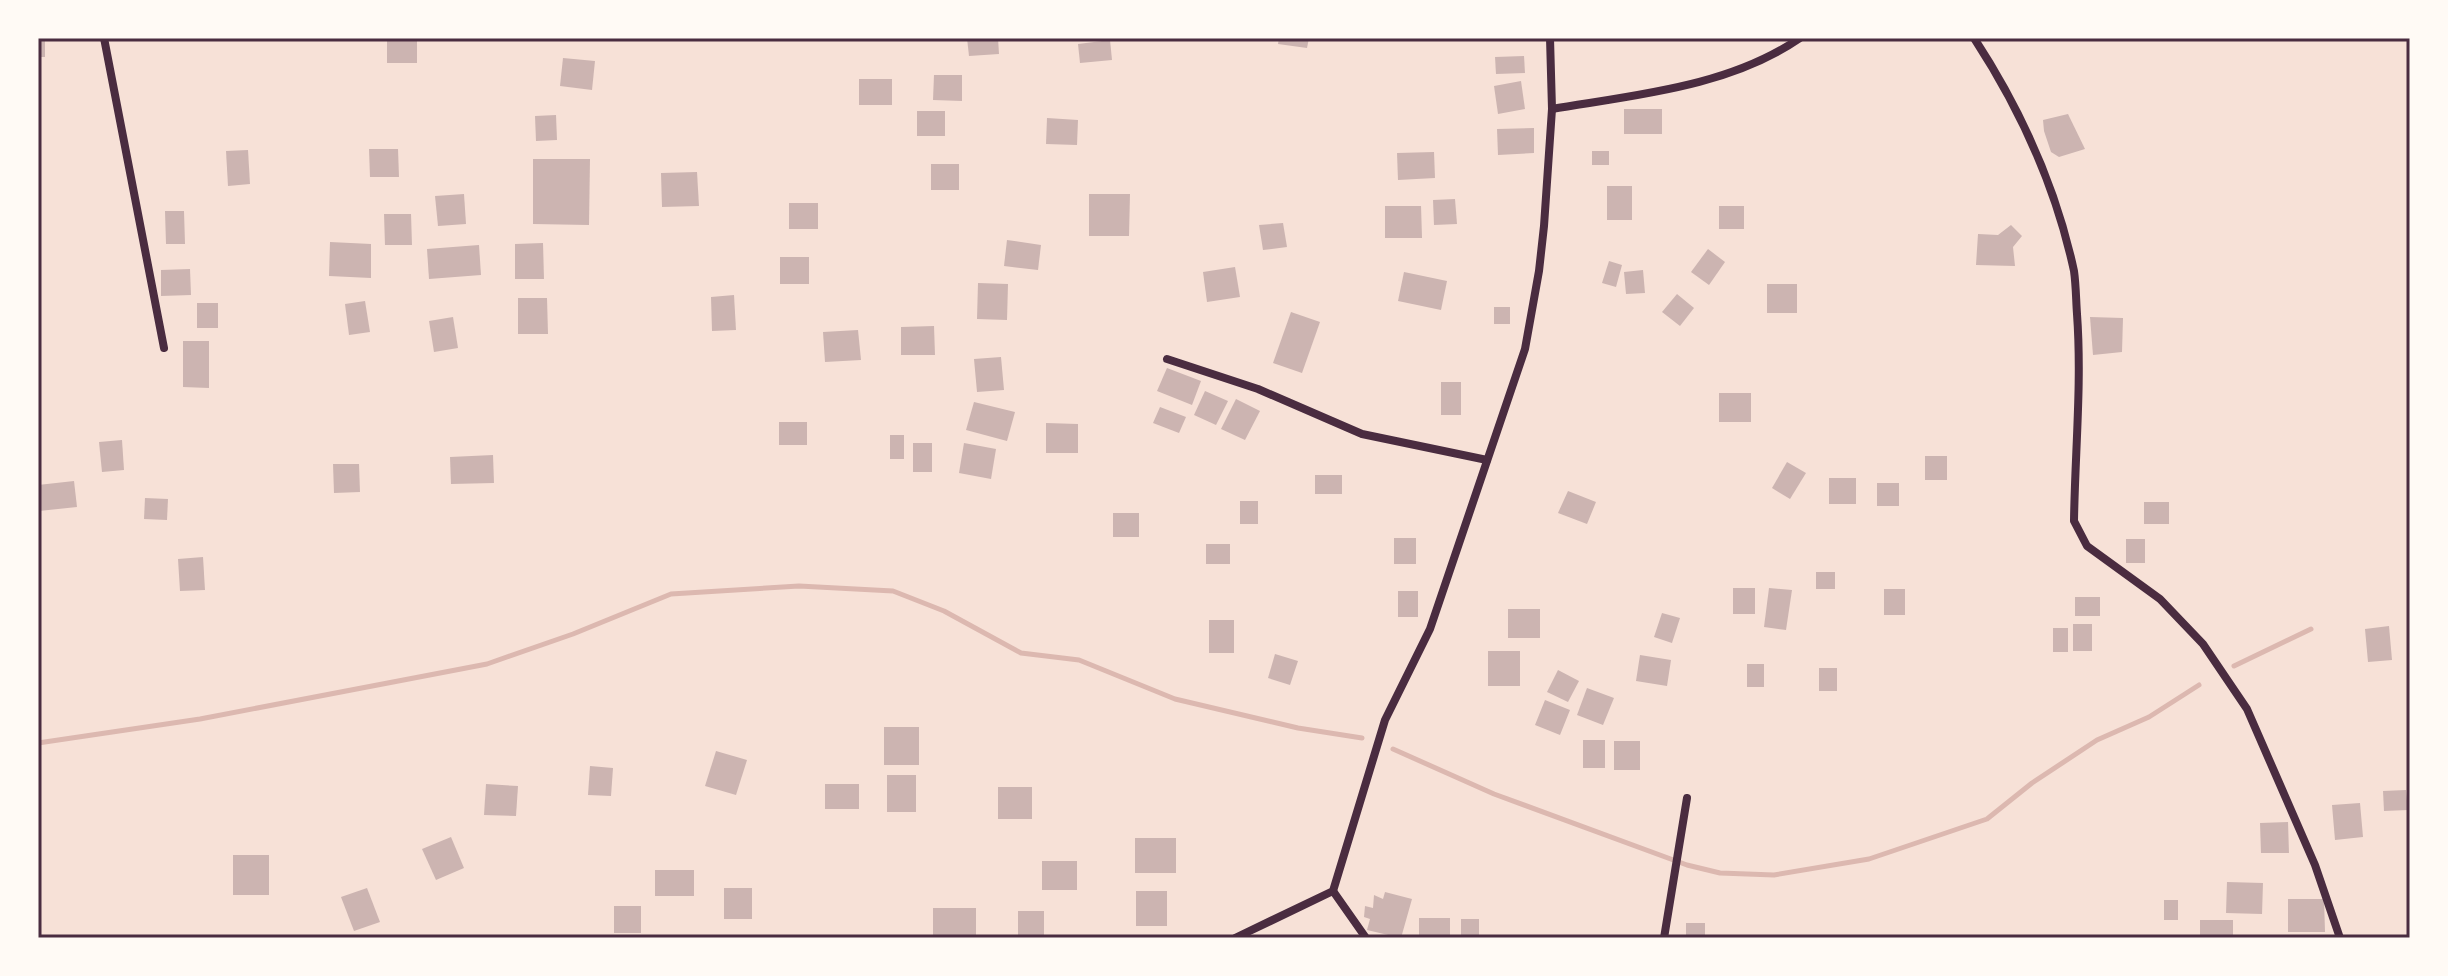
<svg xmlns="http://www.w3.org/2000/svg" width="2448" height="976" font-family="Montserrat,sans-serif">
<rect width="100%" height="100%" fill="#f7e1d7"/>
<g fill="none" stroke-linecap="round" stroke-linejoin="round">
<g stroke="#dcb8b0" stroke-width="5">
<polyline points="2234,666 2311,629"/>
<polyline points="38,743 200,719 487,664 573,634 671,594 799,586 893,591 944,611 1021,653 1079,660 1175,699 1298,728 1362,738"/>
<polyline points="1393,749 1494,794 1687,865 1720,873 1774,875 1869,859 1987,819 2032,783 2097,740 2149,717 2199,685"/>
</g>
</g>
<g fill="#ccb4b1">
<rect x="38" y="38" width="7" height="19"/>
<rect x="387" y="38" width="30" height="25"/>
<polygon points="967,38 998,38 999,54 969,56"/>
<polygon points="1279,38 1309,38 1307,48 1278,44"/>
<polygon points="1110,40 1112,60 1080,63 1078,44"/>
<polygon points="1524,56 1525,73 1496,74 1495,57"/>
<polygon points="563,58 595,61 592,90 560,86"/>
<polygon points="934,75 962,75 962,101 933,100"/>
<rect x="859" y="79" width="33" height="26"/>
<polygon points="1521,81 1525,109 1498,114 1494,86"/>
<rect x="1624" y="109" width="38" height="25"/>
<rect x="917" y="111" width="28" height="25"/>
<polygon points="2068,114 2085,149 2059,157 2051,152 2044,131 2043,120"/>
<polygon points="556,115 557,140 536,141 535,116"/>
<polygon points="1047,118 1078,120 1077,145 1046,144"/>
<polygon points="1534,128 1534,153 1498,155 1497,129"/>
<polygon points="369,149 398,149 399,177 370,177"/>
<polygon points="248,150 250,184 228,186 226,151"/>
<rect x="1592" y="151" width="17" height="14"/>
<polygon points="1434,152 1435,178 1398,180 1397,153"/>
<polygon points="533,159 590,159 589,225 533,224"/>
<rect x="931" y="164" width="28" height="26"/>
<polygon points="697,172 699,206 662,207 661,173"/>
<rect x="1607" y="186" width="25" height="34"/>
<polygon points="464,194 466,224 438,226 435,196"/>
<polygon points="1089,194 1130,194 1129,236 1089,236"/>
<polygon points="1455,199 1457,224 1434,225 1433,200"/>
<rect x="789" y="203" width="29" height="26"/>
<polygon points="1385,206 1421,206 1422,238 1385,238"/>
<rect x="1719" y="206" width="25" height="23"/>
<polygon points="165,211 184,211 185,244 166,244"/>
<polygon points="384,214 411,214 412,245 385,245"/>
<polygon points="1283,223 1287,247 1263,250 1259,225"/>
<polygon points="2011,225 2022,236 2013,247 2015,266 1976,265 1978,234 1998,235"/>
<polygon points="1007,240 1041,245 1038,270 1004,266"/>
<polygon points="330,242 371,244 371,278 329,276"/>
<polygon points="543,243 544,279 515,279 515,244"/>
<polygon points="479,245 481,275 429,279 427,249"/>
<polygon points="1708,249 1725,262 1709,285 1691,272"/>
<rect x="780" y="257" width="29" height="27"/>
<polygon points="1609,261 1622,265 1616,287 1602,283"/>
<polygon points="1235,267 1240,297 1207,302 1203,272"/>
<polygon points="190,269 191,295 161,296 161,270"/>
<polygon points="1643,270 1645,293 1626,294 1624,272"/>
<polygon points="1404,272 1447,281 1441,310 1398,301"/>
<polygon points="978,283 1008,284 1007,320 977,319"/>
<rect x="1767" y="284" width="30" height="29"/>
<polygon points="1677,294 1694,308 1680,326 1662,312"/>
<polygon points="734,295 736,330 712,331 711,297"/>
<polygon points="518,298 547,298 548,334 518,334"/>
<polygon points="365,301 370,332 349,335 345,304"/>
<rect x="197" y="303" width="21" height="25"/>
<rect x="1494" y="307" width="16" height="17"/>
<polygon points="1291,312 1320,322 1302,373 1273,363"/>
<polygon points="453,317 458,348 434,352 429,321"/>
<polygon points="2090,317 2123,318 2122,352 2093,355"/>
<polygon points="934,326 935,355 901,355 901,327"/>
<polygon points="858,330 861,360 825,362 823,332"/>
<polygon points="183,341 209,341 209,388 183,387"/>
<polygon points="1001,357 1004,390 977,392 974,359"/>
<polygon points="1167,368 1201,381 1192,405 1157,391"/>
<rect x="1441" y="382" width="20" height="33"/>
<polygon points="1205,391 1228,401 1216,425 1194,415"/>
<rect x="1719" y="393" width="32" height="29"/>
<polygon points="1236,399 1260,411 1245,440 1221,429"/>
<polygon points="974,402 1015,412 1007,441 966,430"/>
<polygon points="1160,407 1186,417 1179,433 1153,423"/>
<rect x="779" y="422" width="28" height="23"/>
<polygon points="1046,423 1078,424 1078,453 1046,453"/>
<rect x="890" y="435" width="14" height="24"/>
<polygon points="122,440 124,470 102,472 99,442"/>
<rect x="913" y="443" width="19" height="29"/>
<polygon points="964,443 996,449 991,479 959,473"/>
<polygon points="493,455 494,483 451,484 450,457"/>
<rect x="1925" y="456" width="22" height="24"/>
<polygon points="1787,462 1806,473 1790,499 1772,488"/>
<polygon points="333,464 359,464 360,492 334,493"/>
<rect x="1315" y="475" width="27" height="19"/>
<rect x="1829" y="478" width="27" height="26"/>
<polygon points="74,481 77,507 39,511 38,485"/>
<rect x="1877" y="483" width="22" height="23"/>
<polygon points="1568,491 1596,502 1587,524 1558,513"/>
<polygon points="145,498 168,499 167,520 144,519"/>
<rect x="1240" y="501" width="18" height="23"/>
<rect x="2144" y="502" width="25" height="22"/>
<rect x="1113" y="513" width="26" height="24"/>
<rect x="1394" y="538" width="22" height="26"/>
<rect x="2126" y="539" width="19" height="24"/>
<rect x="1206" y="544" width="24" height="20"/>
<polygon points="203,557 205,590 180,591 178,559"/>
<rect x="1816" y="572" width="19" height="17"/>
<rect x="1733" y="588" width="22" height="26"/>
<polygon points="1769,588 1792,590 1786,630 1764,627"/>
<rect x="1884" y="589" width="21" height="26"/>
<rect x="1398" y="591" width="20" height="26"/>
<rect x="2075" y="597" width="25" height="19"/>
<rect x="1508" y="609" width="32" height="29"/>
<polygon points="1662,613 1680,618 1672,643 1654,637"/>
<rect x="1209" y="620" width="25" height="33"/>
<rect x="2073" y="624" width="19" height="27"/>
<polygon points="2389,626 2392,660 2368,662 2365,629"/>
<rect x="2053" y="628" width="15" height="24"/>
<rect x="1488" y="651" width="32" height="35"/>
<polygon points="1275,654 1298,661 1290,685 1268,678"/>
<polygon points="1640,655 1671,660 1667,686 1636,681"/>
<rect x="1747" y="664" width="17" height="23"/>
<rect x="1819" y="668" width="18" height="23"/>
<polygon points="1558,670 1579,681 1568,702 1547,692"/>
<polygon points="1587,688 1614,698 1603,725 1577,715"/>
<polygon points="1545,700 1570,710 1560,735 1535,725"/>
<rect x="884" y="727" width="35" height="38"/>
<rect x="1583" y="740" width="22" height="28"/>
<rect x="1614" y="741" width="26" height="29"/>
<polygon points="716,751 747,760 736,795 705,786"/>
<polygon points="590,766 613,768 611,796 588,795"/>
<rect x="887" y="775" width="29" height="37"/>
<polygon points="486,784 518,786 516,816 484,815"/>
<rect x="825" y="784" width="34" height="25"/>
<rect x="998" y="787" width="34" height="32"/>
<polygon points="2406,790 2408,810 2384,811 2383,791"/>
<polygon points="2360,803 2363,837 2335,840 2332,805"/>
<polygon points="2288,822 2289,853 2261,853 2260,823"/>
<polygon points="451,837 464,868 436,880 422,849"/>
<rect x="1135" y="838" width="41" height="35"/>
<rect x="233" y="855" width="36" height="40"/>
<rect x="1042" y="861" width="35" height="29"/>
<rect x="655" y="870" width="39" height="26"/>
<polygon points="2227,882 2263,883 2262,914 2226,913"/>
<polygon points="367,888 380,922 354,931 341,897"/>
<rect x="724" y="888" width="28" height="31"/>
<rect x="1136" y="891" width="31" height="35"/>
<polygon points="1385,892 1412,899 1401,938 1367,930 1370,919 1364,917 1365,906 1373,908 1374,895 1383,899"/>
<polygon points="2288,899 2324,899 2325,932 2288,932"/>
<rect x="2164" y="900" width="14" height="20"/>
<rect x="614" y="906" width="27" height="27"/>
<rect x="933" y="908" width="43" height="30"/>
<rect x="1018" y="911" width="26" height="27"/>
<rect x="1419" y="918" width="31" height="20"/>
<rect x="1461" y="919" width="18" height="19"/>
<rect x="2200" y="920" width="33" height="18"/>
<rect x="1686" y="923" width="19" height="15"/>
</g>
<g fill="none" stroke-linecap="round" stroke-linejoin="round">
<g stroke="#4a2c40" stroke-width="8">
<polyline points="104,38 164,348"/>
<path d="M1974,38C2021,110 2056,187 2074,271C2076,285 2076,300 2077,314C2082,383 2075,452 2074,521L2087,546L2160,599L2203,644L2247,709L2315,865L2340,938"/>
<path d="M1552,109C1635,95 1729,87 1800,38"/>
<polyline points="1167,359 1258,389 1362,434 1487,460"/>
<polyline points="1333,891 1366,938"/>
<polyline points="1235,938 1333,891 1385,720 1430,629 1525,349 1539,271 1544,226 1552,109 1550,38"/>
<polyline points="1664,938 1687,798"/>
</g>
</g>
<rect width="2448" height="976" fill="none" stroke="#fffaf5" stroke-width="80"/>
<rect x="40" y="40" width="2368" height="896" fill="none" stroke="#4a2c40" stroke-width="3"/>
</svg>
